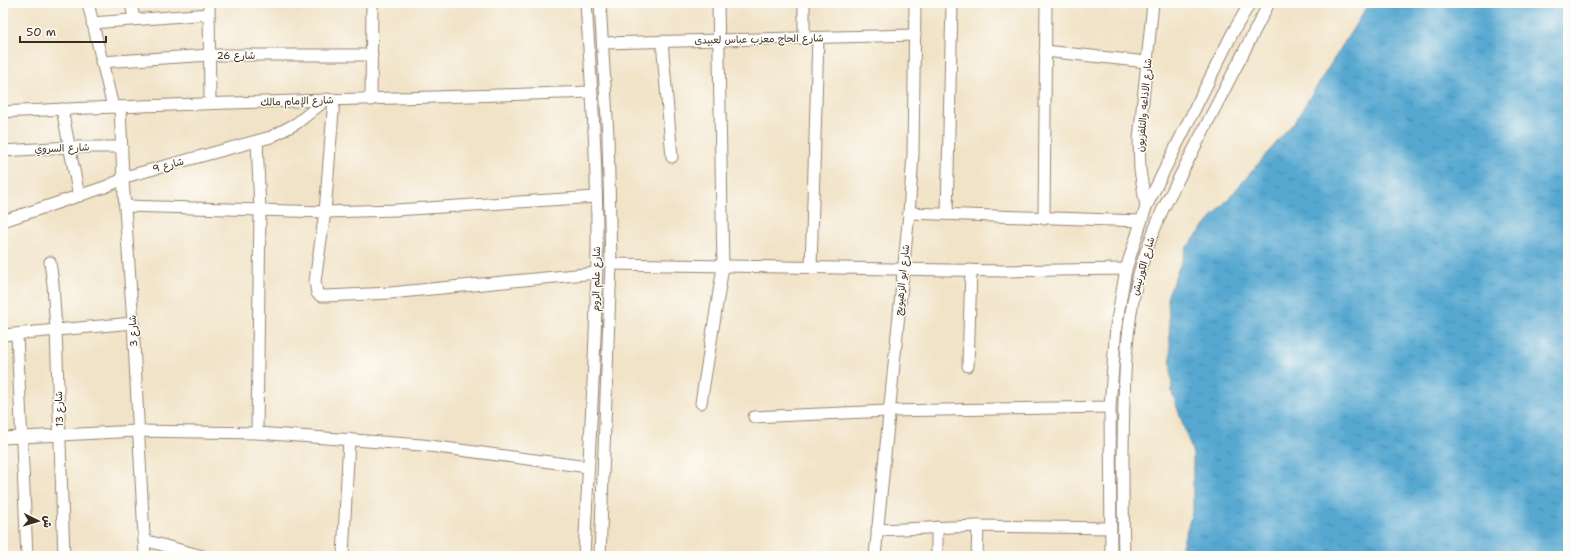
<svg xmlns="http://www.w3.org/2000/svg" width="1571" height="559" font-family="'Shantell Sans','Playpen Sans Arabic',sans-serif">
<defs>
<pattern id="water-ripples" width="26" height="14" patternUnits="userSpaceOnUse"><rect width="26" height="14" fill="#56a8d1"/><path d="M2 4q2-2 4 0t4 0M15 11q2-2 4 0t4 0" fill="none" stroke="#4889a9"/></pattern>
</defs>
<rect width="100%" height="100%" fill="#fdfcf7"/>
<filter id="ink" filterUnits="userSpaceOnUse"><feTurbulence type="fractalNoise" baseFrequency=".025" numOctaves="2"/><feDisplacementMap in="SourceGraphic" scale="8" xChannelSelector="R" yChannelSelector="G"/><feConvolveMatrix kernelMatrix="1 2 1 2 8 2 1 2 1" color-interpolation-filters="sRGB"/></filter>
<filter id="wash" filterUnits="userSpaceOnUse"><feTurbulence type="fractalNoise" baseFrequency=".012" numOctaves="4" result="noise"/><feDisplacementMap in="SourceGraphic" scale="16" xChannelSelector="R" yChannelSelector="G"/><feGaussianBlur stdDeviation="0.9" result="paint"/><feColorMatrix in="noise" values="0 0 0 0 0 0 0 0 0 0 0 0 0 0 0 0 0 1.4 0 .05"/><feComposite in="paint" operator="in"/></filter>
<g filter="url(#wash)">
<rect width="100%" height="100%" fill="#f1e3c7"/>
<polygon fill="url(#water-ripples)" stroke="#486978" points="1366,3 1568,3 1568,556 1179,556 1193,509 1193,454 1172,392 1168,295 1187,247 1295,121 1364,11"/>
</g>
<g filter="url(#ink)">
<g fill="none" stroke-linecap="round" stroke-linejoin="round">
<g stroke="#968672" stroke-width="13">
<g id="minor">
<polyline points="88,3 113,107"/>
<polyline points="131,3 134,19"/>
<polyline points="209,3 210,103"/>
<polyline points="600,3 608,135 611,264 600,556"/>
<polyline points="92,23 209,14"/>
<polyline points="804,39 804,3"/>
<polyline points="662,41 672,157"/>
<polyline points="603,43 915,35"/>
<polyline points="1045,51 1147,62"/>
<polyline points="101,62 210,55 372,55"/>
<polyline points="334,99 325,212 315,281 317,293 321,296 326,296 390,293 596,273"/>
<polyline points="371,100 372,3"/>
<polyline points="120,107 123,179 133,323 145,556"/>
<polyline points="62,109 79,196"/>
<path d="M3,112C199,102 395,99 591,92"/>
<polyline points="3,151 69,147 122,147"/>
<polyline points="125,206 325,212 396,210 596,197"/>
<polyline points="1146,207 1140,170 1139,139 1153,3"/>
<polyline points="909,213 1141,221"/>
<polyline points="947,214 952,3"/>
<polyline points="1044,219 1046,3"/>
<polyline points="3,221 105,187 132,175 271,137 297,123 327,99"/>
<polyline points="50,262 53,284 56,330 64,556"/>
<polyline points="611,264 1003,271 1126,269"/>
<polyline points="811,267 818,38"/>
<polyline points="17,334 27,556"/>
<polyline points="3,335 133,323"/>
<polyline points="968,366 971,270"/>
<polyline points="701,403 723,267 718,3"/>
<polyline points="754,417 889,411 1110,407"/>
<polyline points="257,433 260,210 257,141"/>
<polyline points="3,438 137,431 257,433 422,445 588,467"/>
<polyline points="877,530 978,526 1110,528"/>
<polyline points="144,540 202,556"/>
<polyline points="343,556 349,439"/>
<path d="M584,556C589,449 597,342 597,236C597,158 591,80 586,3"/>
<polyline points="875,556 909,213 913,154 915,3"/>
<polyline points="937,556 937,527"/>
<polyline points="977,556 978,526"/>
<polyline points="1111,556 1110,407 1116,326 1126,269 1146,207 1232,34 1250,3"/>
<path d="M1124,556C1123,521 1123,485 1123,450C1124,393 1124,333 1138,278C1144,254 1153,232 1163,209L1269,3"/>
</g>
</g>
<use href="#minor" stroke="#fff" stroke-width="11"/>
</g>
</g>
<g text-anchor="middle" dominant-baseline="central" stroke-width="3" stroke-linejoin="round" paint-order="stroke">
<g font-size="10" fill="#3b2a1e" stroke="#fdfcf7">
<text transform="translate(759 39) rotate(-1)">شارع الحاج معزب عباس لعبيدى</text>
<text x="236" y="55">شارع 26</text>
<text transform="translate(297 101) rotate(-2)">شارع الإمام مالك</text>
<text transform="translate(1144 105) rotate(-85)">شارع الاذاعه والتلفزيون</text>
<text transform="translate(62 148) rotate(-2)">شارع السروي</text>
<text transform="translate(168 165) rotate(-15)">شارع 9</text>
<text transform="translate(1143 266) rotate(-74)">شارع الكورنيش</text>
<text transform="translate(596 279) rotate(-89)">شارع علم الروم</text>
<text transform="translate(902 280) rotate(-84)">شارع ابو الزهيويج</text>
<text transform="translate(133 331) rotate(-93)">شارع 3</text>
<text transform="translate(59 409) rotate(-92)">شارع 13</text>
</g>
</g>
<rect width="1571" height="559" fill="none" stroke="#fdfcf7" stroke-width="16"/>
<g transform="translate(38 521) rotate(95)" stroke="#fdfcf7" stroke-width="3" paint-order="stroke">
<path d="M0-3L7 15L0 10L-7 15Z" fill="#3b2a1e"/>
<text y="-6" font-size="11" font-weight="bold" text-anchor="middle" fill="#3b2a1e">ش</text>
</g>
<path d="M20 36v6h86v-6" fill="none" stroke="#3b2a1e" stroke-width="2"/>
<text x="26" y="36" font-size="12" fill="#3b2a1e" stroke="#fdfcf7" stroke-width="3" paint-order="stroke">50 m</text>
</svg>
